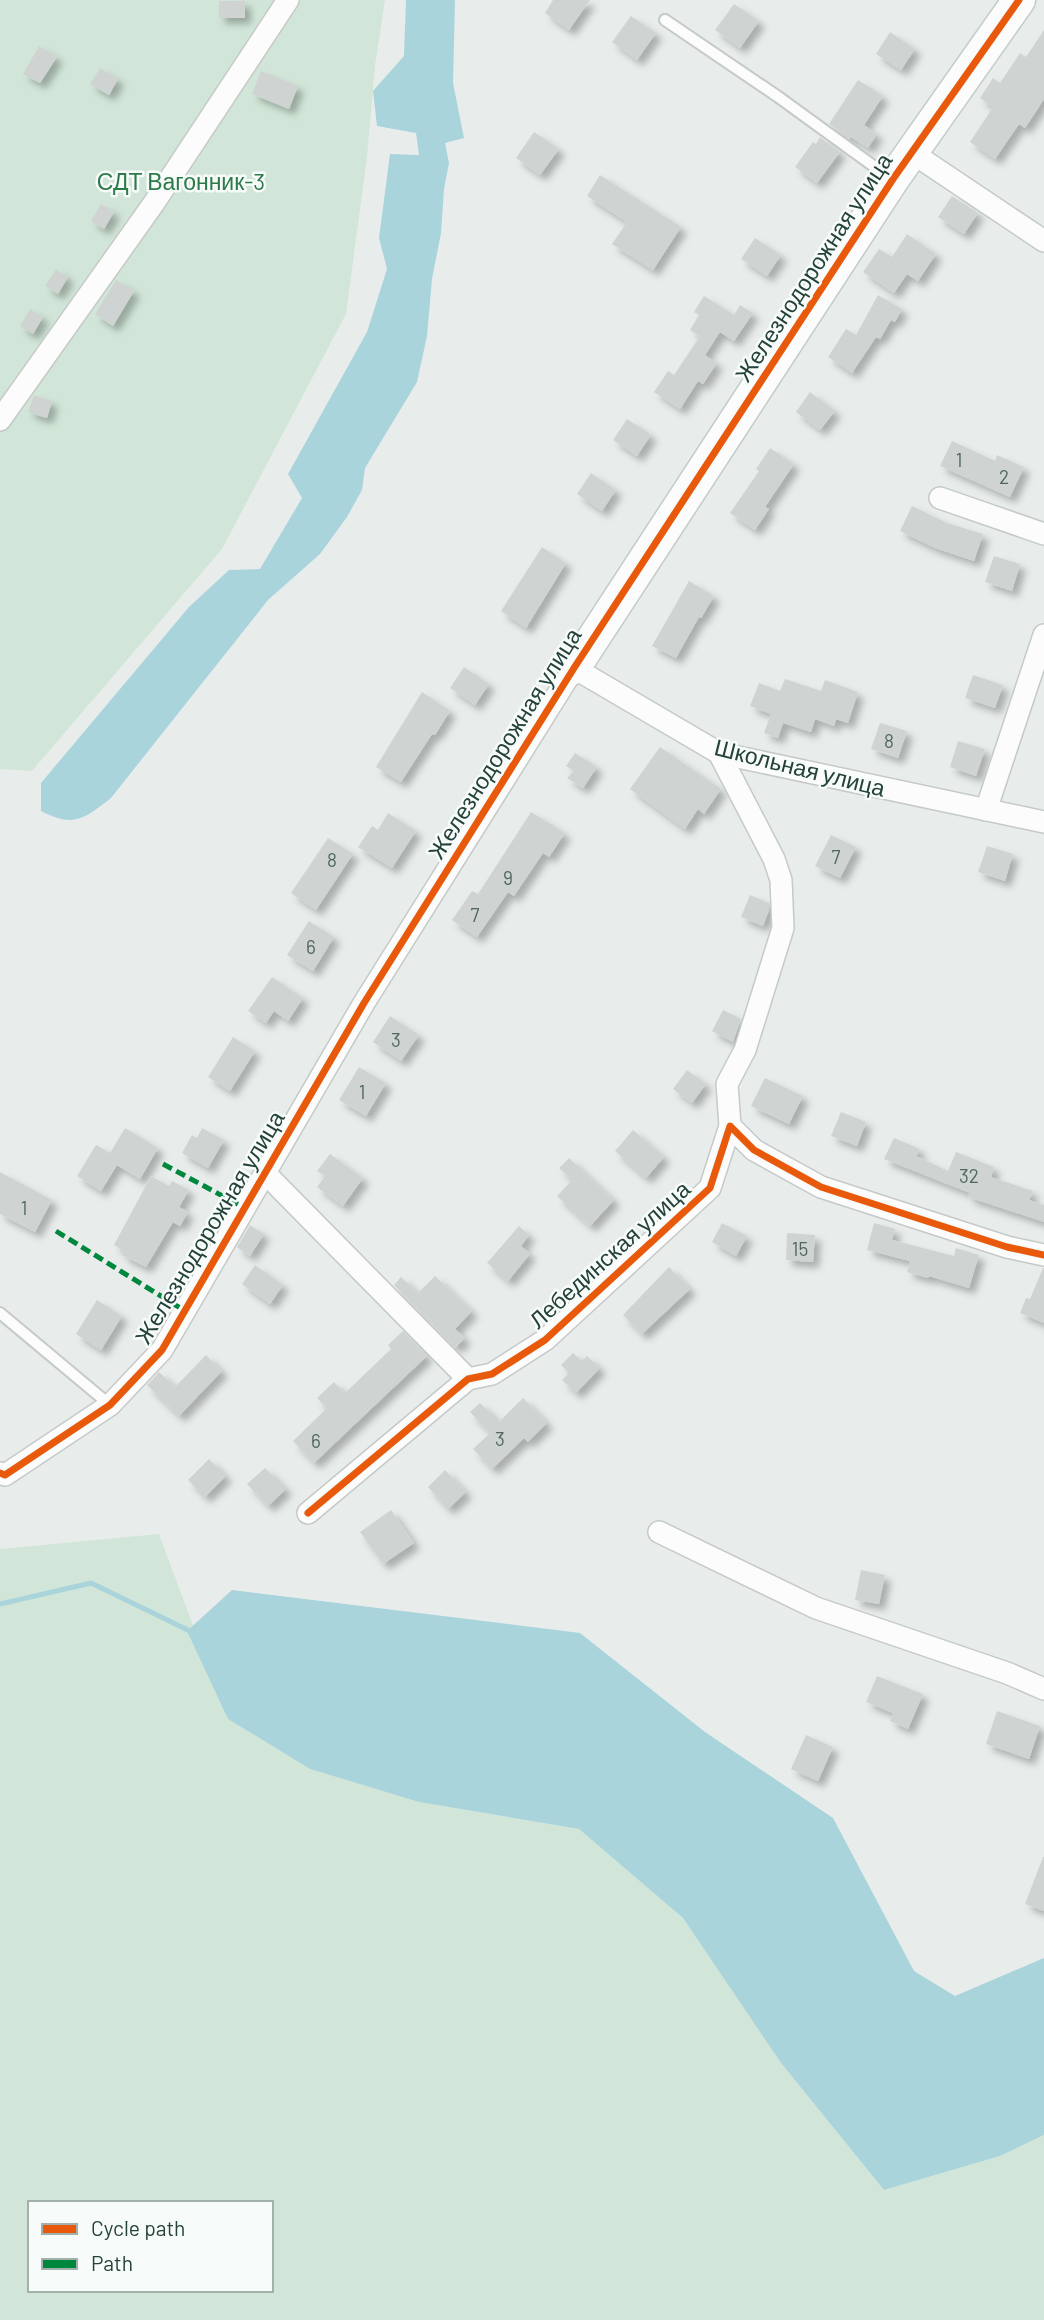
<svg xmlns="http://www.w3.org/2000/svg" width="1044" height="2320" font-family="Barlow,sans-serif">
<defs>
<filter id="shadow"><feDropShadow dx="6" dy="6" stdDeviation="3.5" flood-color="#0004"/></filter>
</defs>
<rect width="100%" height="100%" fill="#e8edeb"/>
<g fill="#d1e6d8" fill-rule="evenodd">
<polygon points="0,0 385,0 375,66 367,157 346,314 222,549 32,771 0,769"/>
<path d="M159,1534L228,1719L310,1769L419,1802L579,1829L683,1918L781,2063L884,2190L1000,2156L1044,2135V2320H0V1549ZM30,2203H271V2290H30Z"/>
</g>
<g fill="#a9d4db">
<path d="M406,0H455L453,83L464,138L445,143L449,163L444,189L441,233L432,279L427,336L417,382L365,468L362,490L347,517L320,554L268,600L111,798C84,819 74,828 41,811V783L189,607L229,570L260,569L302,498L288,474L367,332L387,269L379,238L390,154L419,155L416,133L377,126L373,91L404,56Z"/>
<polygon points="232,1590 580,1633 705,1732 833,1818 914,1971 955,1996 1044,1958 1044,2135 1000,2156 884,2190 781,2063 683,1918 579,1829 419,1802 310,1769 228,1719 187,1631"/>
</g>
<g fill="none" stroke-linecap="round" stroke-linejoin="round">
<polyline stroke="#a9d4db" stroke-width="5" points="0,1604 91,1583 192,1632"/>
</g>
<g fill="#cfd4d2" filter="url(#shadow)">
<polygon points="553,0 590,0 569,30 545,13"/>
<rect x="219" y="1" width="26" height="17"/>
<polygon points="734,4 759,21 740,48 715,30"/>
<polygon points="631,16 656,33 637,60 612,42"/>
<polygon points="1044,30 1044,99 1025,128 1019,124 995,159 970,142 993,107 980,98 993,78 1000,83 1020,53 1026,57"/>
<polygon points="890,32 915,49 901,70 876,54"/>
<polygon points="39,46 57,57 40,83 23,74"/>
<polygon points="100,68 118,79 109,95 90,84"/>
<polygon points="261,71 298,86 289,109 252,94"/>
<polygon points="858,80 883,96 864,125 877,134 868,148 851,137 849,139 829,124"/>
<polygon points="534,132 559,149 540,175 516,158"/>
<polygon points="820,137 840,152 817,183 795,167 813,142 816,144"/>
<polygon points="600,175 681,227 653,270 612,244 627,222 587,196"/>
<polygon points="952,196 978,213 964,234 938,217"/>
<polygon points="101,204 114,212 104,229 91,221"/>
<polygon points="907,234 936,254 918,281 907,274 894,293 863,272 879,249 892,257"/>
<polygon points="755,238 781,255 767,276 741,259"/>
<polygon points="56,269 68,277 58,294 45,286"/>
<polygon points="116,280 134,291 113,326 95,314"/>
<polygon points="878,295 902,309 895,322 891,320 880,339 876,337 852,373 828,357 846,329 856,335"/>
<polygon points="704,296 734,315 740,305 753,313 734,341 720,332 705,355 717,363 703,384 698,381 680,409 654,392 668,371 674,375 700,336 690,330 699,315 694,312"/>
<polygon points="30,309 43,317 33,334 20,326"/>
<polygon points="810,392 835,411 820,430 796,412"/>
<polygon points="34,395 52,401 47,418 28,412"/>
<polygon points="627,419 651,435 637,456 613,440"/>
<polygon points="952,441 995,461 997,455 1024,467 1010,497 940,466"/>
<polygon points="770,448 794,464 765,507 769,509 755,530 730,513 759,471 756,469"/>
<polygon points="591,473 616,490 602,511 577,494"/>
<polygon points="912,506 947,523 983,534 974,561 935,548 900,531"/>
<polygon points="542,547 566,563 526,628 501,611"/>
<polygon points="994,556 1020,564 1012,591 985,582"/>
<polygon points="689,581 714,596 701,618 699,617 676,658 652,646"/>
<polygon points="464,667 489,684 475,705 450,688"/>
<polygon points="973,675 1003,685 995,708 965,698"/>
<polygon points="785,679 821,691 825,680 858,692 848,723 836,719 834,726 815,719 811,732 783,723 778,738 764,733 771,714 750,706 759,683 780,691"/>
<polygon points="422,692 450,711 435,735 432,734 401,782 376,767"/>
<polygon points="880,723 907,731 898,758 871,749"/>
<polygon points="958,741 985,749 976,776 950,767"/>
<polygon points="660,747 721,789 704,814 698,809 685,829 630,789"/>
<polygon points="575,753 597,767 583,788 567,778 574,771 566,766"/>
<polygon points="531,812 565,833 549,857 543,853 514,896 508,892 477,937 452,920 472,891 478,894"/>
<polygon points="388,813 416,831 392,868 358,847 372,826 378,830"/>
<polygon points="831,835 856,847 840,878 815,866"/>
<polygon points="328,838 353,854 316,910 291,893"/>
<polygon points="987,846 1013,854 1005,881 978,872"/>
<polygon points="750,895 769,903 769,910 763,926 741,917"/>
<polygon points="309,921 334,937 313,971 287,955"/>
<polygon points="272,977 303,998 288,1021 274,1011 266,1023 248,1011"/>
<polygon points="723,1010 741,1019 733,1042 712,1031"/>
<polygon points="390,1016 419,1035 401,1061 373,1042"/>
<polygon points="233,1037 255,1051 230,1091 208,1077"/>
<polygon points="359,1067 386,1083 366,1116 339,1100"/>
<polygon points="687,1070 706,1084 692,1103 673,1089"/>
<polygon points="765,1078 803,1096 789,1124 751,1106"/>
<polygon points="841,1112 866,1122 857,1146 831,1136"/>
<polygon points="125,1128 158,1148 140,1179 117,1165 101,1191 77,1176 96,1145 110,1153"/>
<polygon points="202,1128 224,1140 208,1168 182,1153 192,1135 197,1138"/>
<polygon points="633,1130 664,1157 646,1178 615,1151"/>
<polygon points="894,1138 920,1149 916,1156 948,1171 956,1152 994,1167 991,1177 1033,1191 1029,1200 1044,1205 1044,1222 968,1197 970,1193 884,1159"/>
<polygon points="330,1154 363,1178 343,1206 317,1187 325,1176 317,1171"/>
<polygon points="569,1158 614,1200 590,1226 557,1196 572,1180 559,1168"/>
<polygon points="0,1172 52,1200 35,1232 0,1214"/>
<polygon points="151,1176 169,1186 172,1181 189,1190 179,1207 188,1212 180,1226 173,1222 146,1267 122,1255 124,1251 114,1245"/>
<polygon points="722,1223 747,1236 736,1256 712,1242"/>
<polygon points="874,1223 895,1229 892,1240 954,1256 956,1248 979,1255 969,1288 929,1276 928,1278 907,1272 910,1261 867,1250"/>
<polygon points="250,1225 264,1234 250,1256 237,1247"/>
<polygon points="519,1226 529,1235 521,1246 530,1254 508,1281 487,1263"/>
<polygon points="787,1233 815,1235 813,1262 786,1260"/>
<polygon points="255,1265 283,1285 270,1304 242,1284"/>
<polygon points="669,1267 690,1289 642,1334 623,1315"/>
<polygon points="1043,1268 1044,1268 1044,1323 1020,1313 1026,1298 1030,1299"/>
<polygon points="435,1276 472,1311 455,1329 465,1338 455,1348 394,1285 401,1277 418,1293"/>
<polygon points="97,1300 122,1316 101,1350 76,1334"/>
<polygon points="403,1331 427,1356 314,1463 293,1441 327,1408 317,1398 334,1382 345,1393 391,1349 388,1345"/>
<polygon points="573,1353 582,1361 587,1356 600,1368 576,1393 562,1380 569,1373 561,1365"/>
<polygon points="206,1355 222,1371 179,1416 147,1385 159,1372 175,1387"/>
<polygon points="523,1398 547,1423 528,1442 524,1438 492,1469 473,1449 490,1433 470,1412 480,1403 499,1422"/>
<polygon points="209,1459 226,1476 205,1497 188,1480"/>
<polygon points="265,1468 286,1489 268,1506 247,1484"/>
<polygon points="445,1470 466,1492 448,1509 428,1487"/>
<polygon points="391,1510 414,1543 383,1564 360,1532"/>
<polygon points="861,1570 885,1575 879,1604 855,1600"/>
<polygon points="877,1676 923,1694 908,1729 890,1721 893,1713 866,1702"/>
<polygon points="997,1711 1040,1726 1029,1759 986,1744"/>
<polygon points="806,1735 833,1747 818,1781 791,1769"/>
<polygon points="1043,1857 1044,1857 1044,1911 1025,1904"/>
</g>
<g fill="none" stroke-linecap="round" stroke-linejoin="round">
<g stroke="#c5cac8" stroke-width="14">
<g id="lane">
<polyline points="665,20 777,96 890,178"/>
<polyline points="0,1313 110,1405"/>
</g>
</g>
<g stroke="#c5cac8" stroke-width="24">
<g id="street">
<polyline points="911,152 1044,241"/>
<polyline points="0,420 154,203 288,0"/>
<polyline points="940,498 1044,534"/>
<polyline points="719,753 774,859 781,880 783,928 745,1050 727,1084 730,1126"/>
<polyline points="986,810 1044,635"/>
<polyline points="265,1173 468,1379"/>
<polyline points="0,1473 5,1475 110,1405 162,1350 364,1003 574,668 719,753 1044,822"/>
<polyline points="308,1513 468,1379 492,1374 545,1340 710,1188 730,1126 754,1150 821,1187 1007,1247 1044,1255"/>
<polyline points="659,1532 816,1608 1007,1673 1044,1689"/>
</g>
</g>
<g stroke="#c3cbc8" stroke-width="35">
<polyline id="secondary" points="574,668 893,179 1019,0"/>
</g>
<use href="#lane" stroke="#fcfcfc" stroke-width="10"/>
<use href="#street" stroke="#fcfcfc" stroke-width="21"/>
<use href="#secondary" stroke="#fcfcfc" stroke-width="32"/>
<g stroke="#00873e" stroke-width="5" stroke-dasharray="10 5" stroke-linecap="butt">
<polyline points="163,1164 245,1208"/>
<polyline points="56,1231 185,1311"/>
</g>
<g stroke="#f7fbf9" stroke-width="11">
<g id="cycleway">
<polyline points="0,1473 5,1475 110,1405 162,1350 364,1003 574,668 893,179 1019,0"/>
<polyline points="308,1513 468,1379 492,1374 545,1340 710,1188 730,1126 754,1150 821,1187 1007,1247 1044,1255"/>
</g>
</g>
<use href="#cycleway" stroke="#e8590c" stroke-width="7"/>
</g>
<g text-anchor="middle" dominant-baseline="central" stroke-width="5" stroke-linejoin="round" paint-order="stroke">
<g font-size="19" fill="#506761">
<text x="959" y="459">1</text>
<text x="1004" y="476">2</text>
<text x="889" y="740">8</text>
<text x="836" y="856">7</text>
<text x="332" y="859">8</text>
<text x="508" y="877">9</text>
<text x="475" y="914">7</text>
<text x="311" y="946">6</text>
<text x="396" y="1039">3</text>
<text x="362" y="1091">1</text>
<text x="969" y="1175">32</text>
<text x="24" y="1207">1</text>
<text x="800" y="1248">15</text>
<text x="500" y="1438">3</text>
<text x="316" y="1440">6</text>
</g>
<g font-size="23" fill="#2d7a4b" stroke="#f7fbf9">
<text x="181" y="181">СДТ Вагонник-3</text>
</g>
<g font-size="23" fill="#24423a" stroke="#f7fbf9">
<text transform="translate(813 267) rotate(-57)">Железнодорожная улица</text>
<text transform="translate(504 743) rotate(-58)">Железнодорожная улица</text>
<text transform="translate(800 767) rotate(14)">Школьная улица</text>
<text transform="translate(209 1227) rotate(-59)">Железнодорожная улица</text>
<text transform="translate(609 1254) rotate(-42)">Лебединская улица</text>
</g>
</g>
<rect x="28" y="2201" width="245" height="91" fill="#f7fbf9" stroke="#a3b1ad" stroke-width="2"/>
<rect x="42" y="2224" width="35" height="10" fill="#e8590c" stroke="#a3b1ad" stroke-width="2"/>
<text x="91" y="2236" font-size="21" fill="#24423a">Cycle path</text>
<rect x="42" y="2259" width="35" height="10" fill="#00873e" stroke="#a3b1ad" stroke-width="2"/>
<text x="91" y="2271" font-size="21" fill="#24423a">Path</text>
</svg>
